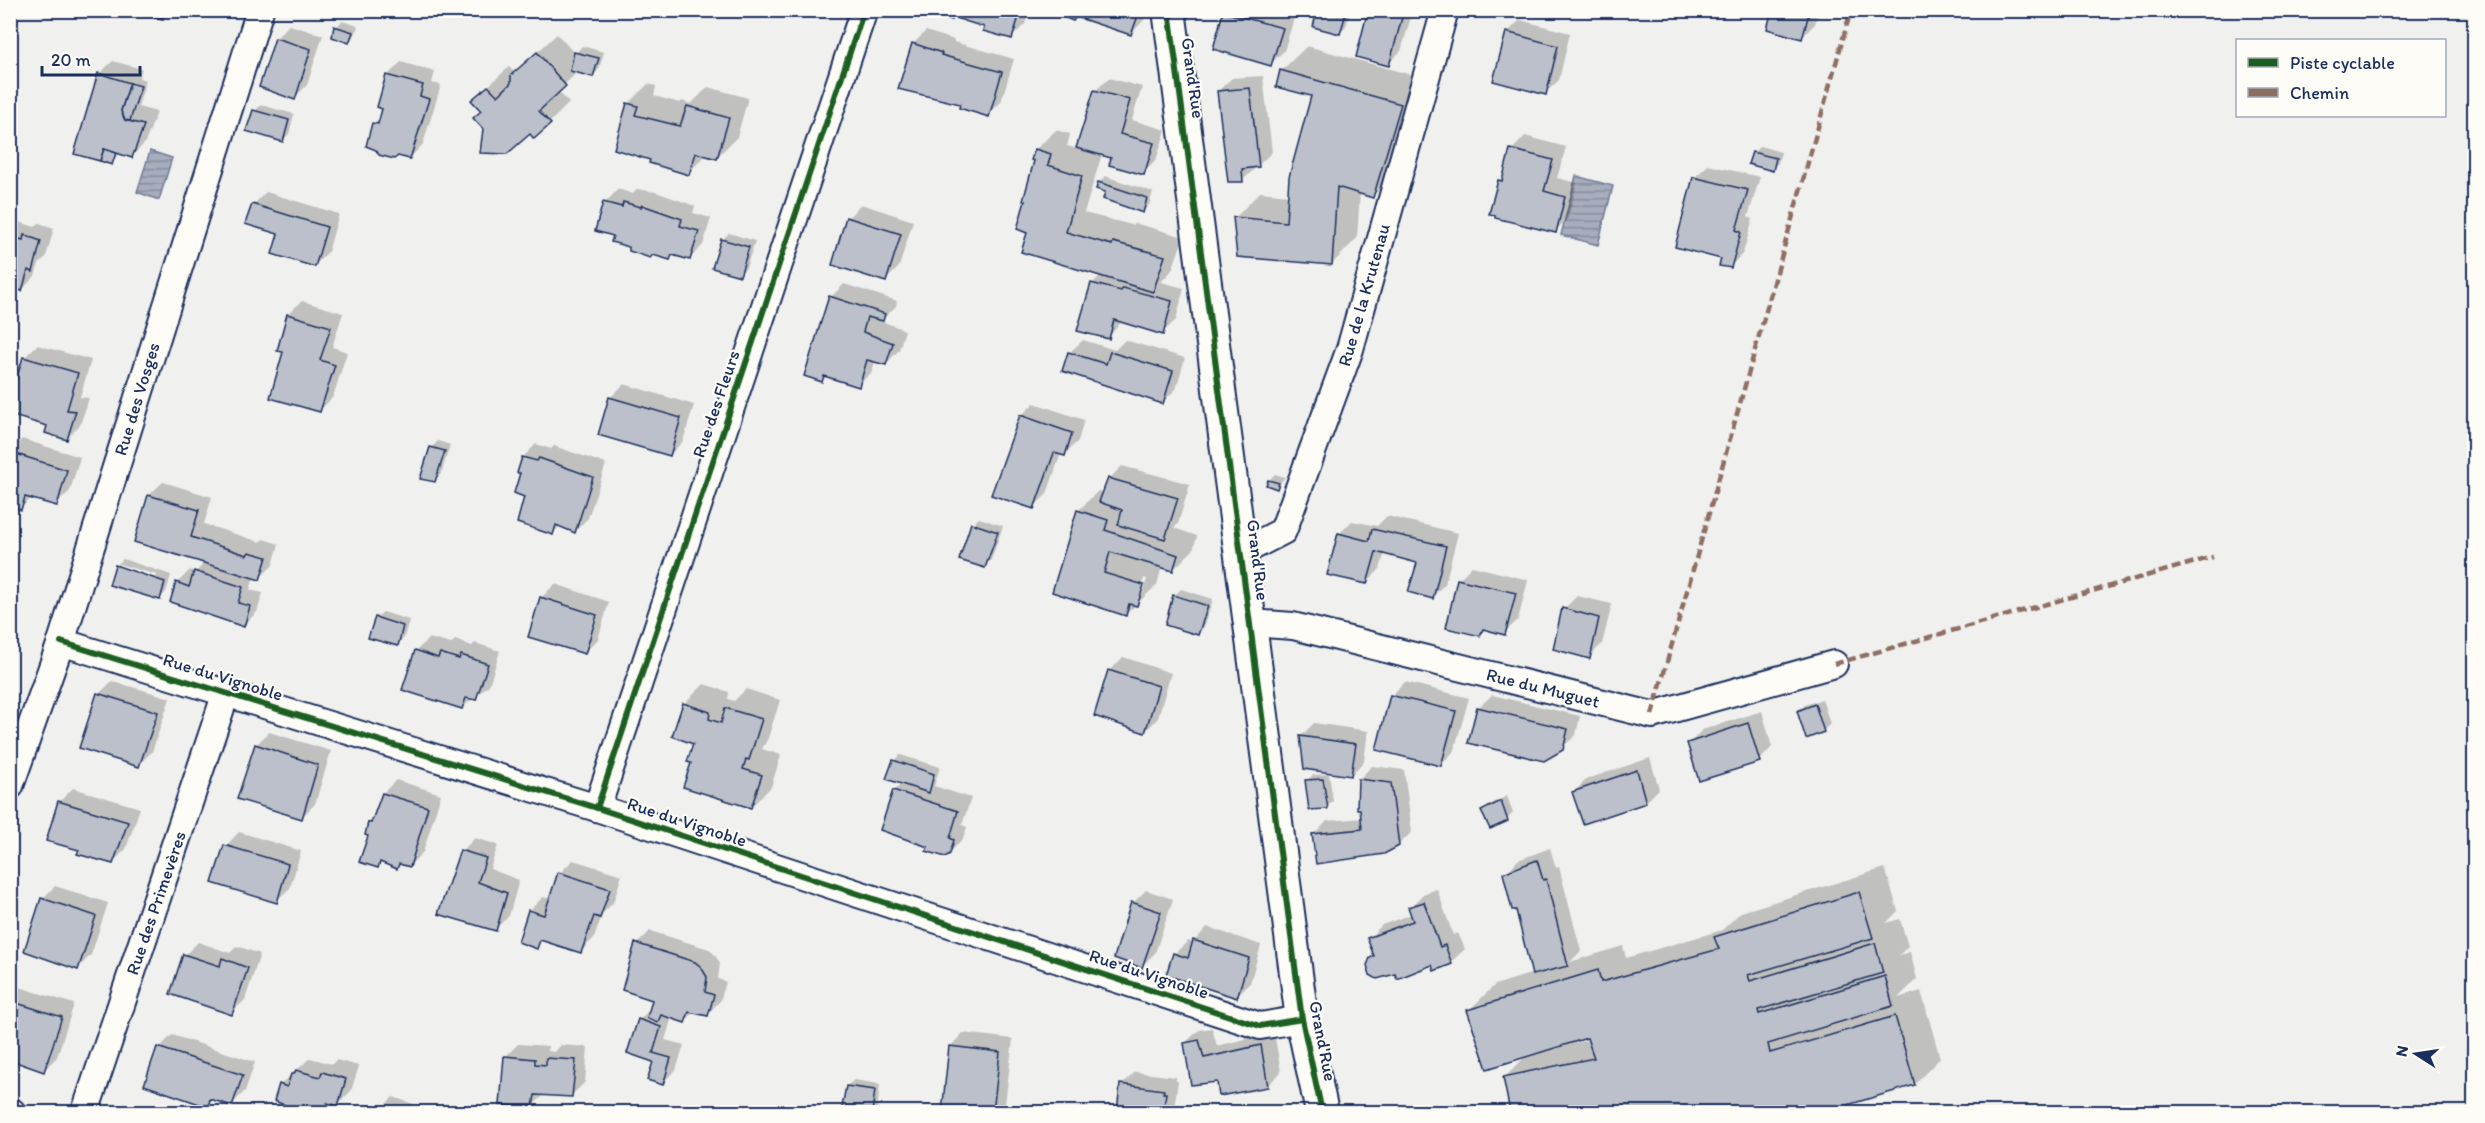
<svg xmlns="http://www.w3.org/2000/svg" width="2485" height="1123" font-family="Itim,sans-serif">
<defs>
<pattern id="water-rules" width="6" height="5" patternUnits="userSpaceOnUse" patternTransform="scale(1.5)"><rect width="6" height="5" fill="#a7adbd"/><path d="M0 2.5h6" fill="none" stroke="#878d9d"/></pattern>
</defs>
<rect width="100%" height="100%" fill="#f0f0ee"/>
<filter id="ink" filterUnits="userSpaceOnUse"><feTurbulence type="fractalNoise" baseFrequency=".0167" numOctaves="2"/><feDisplacementMap in="SourceGraphic" scale="12" xChannelSelector="R" yChannelSelector="G"/><feConvolveMatrix kernelMatrix="1 2 1 2 8 2 1 2 1" color-interpolation-filters="sRGB"/></filter>
<g filter="url(#ink)">
<g fill="url(#water-rules)" stroke="#6f7b97" stroke-width="1.5">
<polygon points="150,151 172,158 159,200 137,192"/>
<polygon points="1576,176 1613,186 1598,245 1561,235"/>
</g>
<g fill="#0003" fill-rule="evenodd">
<polygon points="927,10 1029,10 1025,24 1012,37 954,16 951,18"/>
<polygon points="1147,10 1144,20 1131,34 1076,16 1073,20 1048,11"/>
<polygon points="1227,10 1278,10 1295,15 1284,51 1270,64 1224,13"/>
<polygon points="1318,10 1351,10 1346,26 1340,33"/>
<polygon points="1370,10 1413,10 1401,51 1388,64"/>
<polygon points="1774,10 1819,10 1815,24 1802,37"/>
<polygon points="1520,20 1570,33 1559,80 1545,93 1507,33"/>
<polygon points="342,21 358,26 355,35 349,42 336,27"/>
<polygon points="289,25 323,35 307,85 294,98 261,86 276,38"/>
<polygon points="926,31 954,40 954,42 1014,59 1001,102 988,115 962,103 913,44"/>
<polygon points="557,34 575,54 582,46 604,52 599,69 593,76 578,71 558,91 569,103 549,123 530,132 485,128 483,110 473,100 509,67 515,73"/>
<polygon points="1307,46 1426,79 1398,171 1373,196 1360,192 1357,238 1332,264 1235,218 1260,192 1289,195 1313,95 1281,71"/>
<polygon points="113,61 142,69 139,78 146,80 138,107 157,112 145,143 132,156 119,152 112,163 76,153 99,74"/>
<polygon points="401,62 435,72 432,83 441,85 423,144 410,158 373,124 382,116 384,108 388,75"/>
<polygon points="1263,76 1272,152 1243,180 1218,91 1232,78"/>
<polygon points="1109,78 1142,87 1132,120 1166,130 1156,160 1143,174 1113,157 1102,154 1084,213 1132,225 1134,223 1184,237 1172,270 1161,282 1184,288 1176,320 1162,333 1122,321 1108,338 1092,284 1101,275 1029,232 1036,160 1033,159 1036,149 1056,130 1070,134 1067,146 1078,149 1095,91"/>
<polygon points="648,84 656,86 654,96 680,103 682,101 691,104 708,87 748,98 737,137 717,157 707,154 688,173 652,159 628,104"/>
<polygon points="261,105 294,114 289,134 282,140 255,111"/>
<polygon points="1525,136 1566,147 1557,178 1577,183 1568,218 1555,231 1499,181 1506,174 1512,150"/>
<polygon points="1760,146 1781,152 1778,163 1772,169 1753,153"/>
<polygon points="1708,165 1760,177 1748,217 1753,219 1743,253 1730,267 1723,258 1694,178"/>
<polygon points="1105,176 1153,192 1149,205 1143,211 1107,191 1099,183"/>
<polygon points="618,189 633,194 637,189 656,192 695,206 693,213 711,218 703,245 690,258 674,254 670,258 631,246 615,235 605,203"/>
<polygon points="266,192 339,214 328,252 315,265 253,205"/>
<polygon points="861,204 913,221 899,267 885,281 848,218"/>
<polygon points="10,219 35,227 39,223 54,228 46,257 39,264 35,276 22,290 10,286"/>
<polygon points="729,233 755,241 746,268 740,274 722,240"/>
<polygon points="844,284 897,301 896,306 881,321 905,330 899,350 886,364 875,361 872,372 858,385 827,375 822,380 831,297"/>
<polygon points="302,301 343,313 332,347 347,352 333,397 320,410 285,351 279,350 288,314"/>
<polygon points="1083,340 1115,350 1125,340 1185,358 1176,389 1163,402 1069,353"/>
<polygon points="37,345 91,360 80,397 89,398 80,425 67,438 49,425 10,413 10,387 17,380 24,358"/>
<polygon points="624,384 694,405 683,441 670,455 600,434 611,397"/>
<polygon points="1034,403 1084,420 1078,441 1065,454 1061,453 1047,494 1034,507 1021,416"/>
<polygon points="22,439 80,457 70,491 56,504 32,497 21,509 10,505 10,450"/>
<polygon points="438,441 450,445 441,474 434,481 431,448"/>
<polygon points="536,444 551,449 554,446 606,464 588,518 575,531 560,526 553,533 522,472 523,457"/>
<path d="M1122,466L1190,484L1178,524L1174,528L1197,536L1193,550L1173,570L1162,566L1157,585L1126,614L1054,591L1078,511L1098,491L1104,493L1109,479ZM1144,578L1147,579L1143,593L1138,598Z"/>
<polygon points="1275,474 1285,477 1277,487 1269,480"/>
<polygon points="163,482 212,497 204,524 260,542 263,539 279,544 273,565 259,579 254,577 250,590 263,593 257,612 244,625 177,583 190,570 196,572 205,562 136,541 149,495"/>
<polygon points="1387,516 1458,533 1445,584 1432,597 1419,562 1385,552 1380,569 1367,582 1339,534 1352,521 1377,526"/>
<polygon points="979,518 1003,526 991,560 984,566 972,524"/>
<path d="M123,559L171,575L166,592L160,598L111,584L117,565ZM119,564L157,575L156,578L119,567Z"/>
<polygon points="1472,566 1528,580 1518,620 1504,633 1486,628 1480,635 1458,580"/>
<polygon points="555,584 609,602 598,639 584,653 541,598"/>
<polygon points="1181,589 1213,599 1204,627 1198,633 1167,624 1175,595"/>
<polygon points="1577,596 1612,604 1602,644 1589,657 1564,609"/>
<polygon points="383,612 409,620 404,638 397,645 376,618"/>
<polygon points="429,638 451,644 455,640 472,646 475,643 500,651 489,685 462,708 416,651"/>
<polygon points="1123,657 1171,673 1158,718 1145,732 1110,671"/>
<polygon points="112,681 170,698 152,752 138,765 99,694"/>
<polygon points="1405,682 1469,698 1454,751 1441,765 1392,695"/>
<polygon points="704,684 729,692 728,699 734,701 746,689 780,700 768,738 762,749 781,755 771,787 751,807 692,762 695,743 684,704"/>
<polygon points="1492,695 1580,716 1576,735 1562,748 1478,708"/>
<polygon points="1822,699 1830,724 1823,731 1798,711 1805,705"/>
<polygon points="1762,711 1772,747 1759,761 1689,744 1702,730"/>
<polygon points="1314,723 1368,731 1364,761 1351,775 1305,767 1301,736"/>
<polygon points="269,732 331,751 315,804 301,818 256,745"/>
<polygon points="900,755 940,767 934,786 971,798 962,825 967,827 963,839 949,853 930,846 894,791 902,783 894,761"/>
<polygon points="1650,758 1659,789 1646,802 1574,792 1587,779"/>
<polygon points="1372,766 1404,770 1412,832 1398,845 1314,835 1327,821 1363,818 1359,779"/>
<polygon points="1329,774 1333,801 1327,807 1306,781 1313,775"/>
<polygon points="396,780 441,794 423,852 409,866 400,863 396,867 383,862 378,866 369,835 369,823 375,817 383,793"/>
<polygon points="73,788 140,808 126,849 113,862 81,849 48,840 60,801"/>
<polygon points="1507,796 1513,813 1507,819 1483,812 1489,805"/>
<polygon points="239,832 301,851 290,888 276,901 226,846"/>
<polygon points="475,838 498,845 490,869 519,880 509,916 495,929 462,851"/>
<path d="M1550,848L1556,868L1559,867L1581,951L1570,962L1623,946L1626,958L1722,930L1741,912L1885,868L1898,911L1886,923L1900,919L1908,946L1899,955L1910,952L1917,979L1898,998L1921,991L1940,1058L1915,1084L1819,1112H1512L1505,1077L1527,1055L1469,1010L1495,985L1533,973L1517,908L1505,874L1518,860ZM1588,1036L1589,1040L1575,1043L1574,1041Z"/>
<polygon points="573,860 622,875 613,903 603,913 594,938 581,951 544,939 536,947 529,911 543,897 550,899 560,873"/>
<polygon points="55,886 108,903 91,955 77,969 42,899"/>
<polygon points="1437,889 1453,935 1458,933 1465,949 1451,962 1433,963 1396,972 1375,955 1369,938 1382,925 1412,914 1410,908 1423,894"/>
<polygon points="1146,890 1173,899 1155,953 1142,966 1133,903"/>
<polygon points="1207,927 1261,945 1250,983 1236,996 1174,954 1188,941 1193,943"/>
<polygon points="650,931 709,949 714,954 720,963 718,979 726,982 720,1001 707,1015 694,1012 685,1021 672,1017 665,1040 684,1045 676,1070 662,1083 639,1020 652,1007 654,999 637,944"/>
<polygon points="198,942 230,953 237,946 260,954 245,1000 231,1013 185,955"/>
<polygon points="13,985 74,1004 57,1057 44,1070 10,1058 10,987"/>
<polygon points="1212,1028 1217,1046 1274,1032 1281,1072 1267,1086 1218,1080 1185,1043 1199,1030"/>
<polygon points="963,1033 1013,1039 1004,1112 944,1112 950,1047"/>
<polygon points="172,1035 255,1062 245,1091 231,1105 214,1099 208,1105 159,1048"/>
<polygon points="518,1044 548,1046 548,1051 554,1052 561,1045 588,1047 585,1082 571,1096 545,1094 532,1106 505,1057"/>
<polygon points="310,1058 332,1064 336,1060 359,1066 351,1091 338,1104 335,1104 332,1112 285,1112 287,1104 280,1085"/>
<polygon points="1135,1072 1176,1077 1176,1081 1178,1081 1174,1108 1170,1112 1119,1112 1122,1085"/>
<polygon points="854,1080 880,1084 877,1112 843,1112 847,1086"/>
<polygon points="393,1097 431,1110 430,1112 378,1112"/>
</g>
<g fill="#bbc0ca" stroke="#1b2f5e" stroke-width="1.5">
<polygon points="142,10 164,10 163,19 141,14"/>
<polygon points="831,10 850,10 848,15"/>
<polygon points="1021,10 1012,39 983,31 984,27 952,17 952,20 922,11"/>
<polygon points="1047,10 1140,10 1131,35 1076,17 1073,21"/>
<polygon points="1317,10 1347,10 1340,34 1313,27"/>
<polygon points="1368,10 1404,10 1389,66 1356,57"/>
<polygon points="1772,10 1810,10 1802,39 1767,29"/>
<polygon points="1223,12 1283,28 1271,66 1213,49"/>
<polygon points="334,26 353,32 349,43 332,37"/>
<polygon points="1506,32 1558,46 1546,95 1493,81"/>
<polygon points="275,38 311,49 295,100 259,87"/>
<polygon points="912,43 942,53 941,55 1002,72 989,117 959,108 960,104 898,89"/>
<polygon points="537,52 566,86 539,111 551,124 534,139 530,134 507,154 480,153 483,129 473,118 481,111 471,100 488,86 498,96 511,83 511,75"/>
<polygon points="574,52 599,58 593,77 570,71"/>
<polygon points="1280,70 1401,104 1373,198 1337,187 1332,265 1237,257 1233,217 1286,222 1289,177 1311,96 1276,87"/>
<polygon points="98,73 130,83 121,111 125,120 144,125 132,158 104,149 100,161 74,154"/>
<polygon points="386,75 423,85 420,96 429,99 410,159 398,156 394,159 379,155 376,150 366,146 372,123 378,124 382,109 377,107"/>
<polygon points="130,83 141,86 130,121 125,120 121,111"/>
<polygon points="1250,88 1259,167 1242,169 1243,182 1228,182 1217,91"/>
<polygon points="1094,90 1130,100 1120,134 1154,143 1144,175 1109,165 1111,158 1076,148"/>
<polygon points="627,103 638,106 635,115 680,126 687,106 729,118 717,159 696,153 689,175 649,163 650,160 614,149"/>
<polygon points="253,110 289,120 283,142 246,131"/>
<polygon points="104,149 116,153 112,165 100,161"/>
<polygon points="1035,149 1051,154 1048,165 1082,176 1066,232 1112,245 1113,242 1165,256 1153,292 1021,252 1027,233 1017,229 1025,201 1023,201 1034,161 1031,160"/>
<polygon points="1510,149 1553,160 1544,191 1565,197 1556,233 1495,218 1495,215 1489,214 1498,180 1502,181"/>
<polygon points="1752,152 1776,158 1773,171 1748,164"/>
<polygon points="1693,177 1748,190 1736,230 1741,232 1731,268 1719,266 1721,259 1675,247"/>
<polygon points="1098,182 1147,198 1143,213 1103,199 1105,192 1096,189"/>
<polygon points="603,202 622,207 623,202 641,207 642,205 682,219 680,226 699,231 690,260 672,255 670,260 653,255 650,258 629,251 629,247 611,242 613,236 595,231"/>
<polygon points="252,204 327,227 315,267 272,254 278,234 245,224"/>
<polygon points="846,217 901,234 886,282 832,265"/>
<polygon points="24,235 41,241 33,272 28,270 22,291 10,288 10,236 23,240"/>
<polygon points="721,239 749,247 740,276 712,268"/>
<polygon points="1091,283 1121,291 1123,288 1172,301 1163,335 1114,320 1109,339 1077,331"/>
<polygon points="829,296 885,314 883,321 867,317 863,332 893,343 886,365 867,360 859,387 824,376 822,382 804,376"/>
<polygon points="287,314 331,327 320,360 335,365 320,412 270,398 283,352 277,351"/>
<polygon points="1068,352 1106,364 1110,352 1173,371 1163,404 1062,371"/>
<polygon points="23,357 78,373 67,410 76,411 67,440 45,433 47,426 10,415 10,391 13,391"/>
<polygon points="609,397 681,418 670,456 598,435"/>
<polygon points="1020,415 1072,433 1065,456 1054,453 1034,509 991,495"/>
<polygon points="430,447 445,451 435,482 420,479"/>
<polygon points="10,452 67,470 57,506 25,497 21,510 10,506"/>
<polygon points="522,457 537,461 539,458 593,477 575,533 556,525 553,535 517,523 524,497 514,493 520,473 517,473"/>
<polygon points="1108,478 1178,498 1165,539 1118,525 1122,510 1099,502"/>
<polygon points="1268,480 1279,483 1277,489 1266,485"/>
<polygon points="148,495 199,510 191,537 247,555 249,552 267,557 260,580 134,542"/>
<polygon points="1077,510 1108,520 1105,530 1178,555 1173,571 1110,552 1104,573 1144,585 1137,606 1129,604 1126,616 1052,592"/>
<polygon points="971,523 998,532 985,568 959,560"/>
<polygon points="1372,529 1446,546 1433,599 1408,592 1417,563 1376,552 1367,584 1327,575 1338,533 1369,541"/>
<polygon points="115,565 165,582 160,600 109,585"/>
<polygon points="194,571 243,587 238,603 250,606 244,627 170,602 176,582 189,587"/>
<polygon points="1457,579 1516,593 1505,635 1483,629 1480,636 1446,628"/>
<polygon points="1173,595 1208,606 1198,635 1165,625"/>
<polygon points="540,597 597,615 585,654 528,637"/>
<polygon points="1562,608 1599,618 1590,659 1553,649"/>
<polygon points="375,617 403,626 398,646 368,638"/>
<polygon points="415,650 438,658 440,653 459,659 461,655 488,664 476,700 466,698 462,709 402,690"/>
<polygon points="1108,670 1159,686 1145,733 1094,716"/>
<polygon points="97,693 158,712 139,767 79,748"/>
<polygon points="1390,695 1456,711 1441,766 1376,750"/>
<polygon points="683,703 710,712 709,719 721,723 725,708 762,719 749,760 746,759 743,769 762,775 751,808 683,787 691,763 687,762 693,744 672,736"/>
<polygon points="1815,704 1824,732 1806,739 1797,711"/>
<polygon points="1477,707 1568,729 1563,750 1544,761 1468,743"/>
<polygon points="1748,723 1760,762 1699,781 1687,743"/>
<polygon points="1300,736 1356,744 1351,776 1304,769"/>
<polygon points="255,744 318,765 302,819 237,799"/>
<polygon points="893,760 934,774 929,793 886,779"/>
<polygon points="1637,770 1646,803 1583,824 1572,792"/>
<polygon points="1323,779 1328,809 1309,810 1305,780"/>
<polygon points="1358,779 1391,783 1399,846 1384,854 1316,864 1312,834 1362,829 1360,809 1357,809"/>
<polygon points="893,790 958,811 950,838 954,840 950,854 945,857 926,851 928,847 880,830"/>
<polygon points="382,793 428,807 410,867 399,864 397,869 380,862 378,868 359,862 368,836 365,835 368,822 371,823"/>
<polygon points="58,801 128,822 113,864 77,854 79,850 46,841"/>
<polygon points="1501,801 1508,821 1490,829 1481,811"/>
<polygon points="224,845 288,864 277,903 212,883"/>
<polygon points="460,850 486,858 478,882 507,893 496,931 438,914"/>
<polygon points="1537,860 1543,880 1546,879 1568,966 1532,975 1516,910 1512,910 1503,873"/>
<polygon points="558,872 610,889 600,918 594,916 581,953 540,940 537,949 518,942 528,910 544,915"/>
<polygon points="1859,892 1873,938 1748,975 1750,981 1875,943 1883,973 1758,1010 1759,1014 1885,976 1893,1006 1768,1044 1770,1053 1895,1016 1915,1085 1824,1112 1510,1112 1503,1077 1594,1058 1587,1038 1487,1069 1467,1010 1598,970 1601,982 1719,949 1714,937"/>
<polygon points="41,898 96,916 78,970 24,951"/>
<polygon points="1131,902 1161,912 1142,968 1114,958"/>
<polygon points="1424,902 1440,947 1445,945 1452,964 1434,971 1432,965 1397,979 1395,974 1377,979 1370,975 1367,965 1370,958 1374,956 1367,938 1413,921 1408,907"/>
<polygon points="1193,940 1249,958 1237,998 1166,975 1173,953 1188,958"/>
<polygon points="635,943 695,962 701,967 707,977 705,992 714,995 708,1016 689,1012 685,1023 661,1015 658,1022 647,1018 652,1000 622,990"/>
<polygon points="183,954 220,966 222,958 248,968 232,1015 170,994"/>
<polygon points="10,1001 62,1017 44,1072 10,1060"/>
<polygon points="638,1019 661,1027 653,1053 671,1058 663,1085 647,1080 653,1062 627,1053"/>
<polygon points="1199,1040 1204,1058 1261,1045 1268,1087 1219,1096 1217,1082 1191,1085 1184,1043"/>
<polygon points="949,1046 1000,1052 993,1112 942,1112"/>
<polygon points="157,1047 243,1075 232,1106 210,1099 208,1107 144,1085"/>
<polygon points="504,1056 535,1059 535,1064 546,1065 546,1058 576,1060 572,1097 535,1095 533,1107 500,1105"/>
<polygon points="296,1070 320,1077 322,1072 346,1079 338,1106 327,1103 324,1112 283,1112 285,1105 274,1101 279,1084 287,1087 291,1074 294,1074"/>
<polygon points="1120,1084 1164,1090 1163,1093 1166,1093 1163,1112 1117,1112"/>
<polygon points="846,1086 875,1090 872,1112 841,1112"/>
</g>
<g fill="none" stroke-linecap="round" stroke-linejoin="round">
<g stroke="#1b2f5e" stroke-width="30">
<g id="minor">
<polyline points="1242,552 1283,531 1350,349 1445,10"/>
<polyline points="1251,623 1293,626 1652,715 1834,664"/>
<polyline points="61,642 597,808 1260,1026 1302,1019"/>
<polyline points="10,786 61,642 260,10"/>
<polyline points="597,808 864,10"/>
<polyline points="10,1112 12,1112"/>
<polyline points="85,1112 226,693"/>
</g>
</g>
<g stroke="#1b2f5e" stroke-width="36">
<polyline id="tertiary" points="1169,10 1302,1019 1322,1112"/>
</g>
<use href="#minor" stroke="#fdfcf7" stroke-width="26"/>
<use href="#tertiary" stroke="#fdfcf7" stroke-width="32"/>
<g stroke="#8d6e63" stroke-width="4.5" stroke-dasharray="9 4.5" stroke-linecap="butt">
<polyline points="1834,664 2213,557"/>
<polyline points="1652,715 1851,10"/>
</g>
<g stroke="#fdfcf7" stroke-width="10">
<g id="cycleway">
<polyline points="1169,10 1302,1019 1322,1112"/>
<polyline points="61,642 597,808 1260,1026 1302,1019"/>
<polyline points="597,808 864,10"/>
</g>
</g>
<use href="#cycleway" stroke="#1b5e20" stroke-width="6"/>
</g>
</g>
<g text-anchor="middle" dominant-baseline="central" stroke-width="4.5" stroke-linejoin="round" paint-order="stroke">
<g font-size="18" fill="#1b2f5e" stroke="#fdfcf7">
<text transform="translate(1193 78) rotate(82)">Grand'Rue</text>
<text transform="translate(1364 295) rotate(-74)">Rue de la Krutenau</text>
<text transform="translate(137 399) rotate(-73)">Rue des Vosges</text>
<text transform="translate(716 404) rotate(-71)">Rue des Fleurs</text>
<text transform="translate(1258 560) rotate(83)">Grand'Rue</text>
<text transform="translate(223 677) rotate(17)">Rue du Vignoble</text>
<text transform="translate(1543 688) rotate(14)">Rue du Muguet</text>
<text transform="translate(687 822) rotate(18)">Rue du Vignoble</text>
<text transform="translate(156 903) rotate(-71)">Rue des Primevères</text>
<text transform="translate(1149 974) rotate(18)">Rue du Vignoble</text>
<text transform="translate(1323 1041) rotate(79)">Grand'Rue</text>
</g>
</g>
<rect width="2485" height="1123" fill="none" stroke="#fdfcf7" stroke-width="36"/>
<rect x="18" y="18" width="2449" height="1087" fill="none" stroke="#1b2f5e" stroke-width="2" filter="url(#ink)"/>
<rect x="2236" y="39" width="210" height="78" fill="#fdfcf7" stroke="#a3aaba" stroke-width="1.5"/>
<rect x="2248" y="58" width="30" height="9" fill="#1b5e20" stroke="#a3aaba" stroke-width="1.5"/>
<text x="2290" y="69" font-size="18" fill="#1b2f5e">Piste cyclable</text>
<rect x="2248" y="88" width="30" height="9" fill="#8d6e63" stroke="#a3aaba" stroke-width="1.5"/>
<text x="2290" y="99" font-size="18" fill="#1b2f5e">Chemin</text>
<g transform="translate(2416 1054) rotate(282)" stroke="#fdfcf7" stroke-width="4.5" paint-order="stroke">
<path d="M0-4.5L10 22L0 15L-10 22Z" fill="#1b2f5e"/>
<text y="-9" font-size="16" font-weight="bold" text-anchor="middle" fill="#1b2f5e">N</text>
</g>
<path d="M42 66v9h98v-9" fill="none" stroke="#1b2f5e" stroke-width="3"/>
<text x="51" y="66" font-size="18" fill="#1b2f5e" stroke="#fdfcf7" stroke-width="4.5" paint-order="stroke">20 m</text>
</svg>
